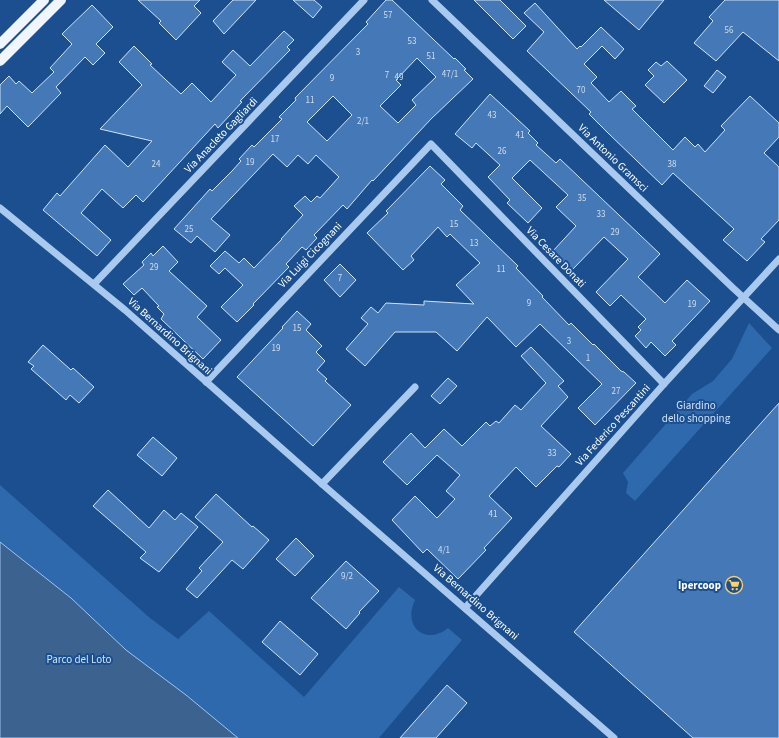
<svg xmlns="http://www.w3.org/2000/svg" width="779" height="738" font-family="'Source Sans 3',sans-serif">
<rect width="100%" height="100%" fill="#1b4f8f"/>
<g fill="#2e69ad">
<polygon points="749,323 772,348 635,501 626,493 628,482 623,473 692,394 713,381 732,359"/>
<path d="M0,485L150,618L178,639L209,611L304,697L399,587L415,600C402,627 426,646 448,628L462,640L379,738H0Z"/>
</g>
<polygon fill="#3c6290" stroke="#9cc4f0" points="0,542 71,598 126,650 186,695 238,738 0,738"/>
<g fill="#4478b7" stroke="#cfe3fa" fill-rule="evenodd">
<polygon points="138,0 200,0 194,6 201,13 176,40 159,23 161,21"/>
<polygon points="233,0 256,0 224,34 213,21"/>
<polygon points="293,0 314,0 322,7 313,18"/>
<path d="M386,0H392L454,59L455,58L466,69L464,70L473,79L431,119L373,181L372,180L347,209L343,205L314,235L317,238L306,250L302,247L286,264L289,267L253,304L254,305L237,322L221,307L243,285L225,268L219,274L210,266L225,251L239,263L244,258L254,268L282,239H281L303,215L294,206L305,196L311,202L317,196L320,198L339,177L316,155L308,164L298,155L287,167L273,154L211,219L230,235L215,252L197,236L191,243L174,229L210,189L212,191L232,171L241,161L239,159L252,145L254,147L282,119L279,117L296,100L295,98L368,24L366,22ZM417,58L436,77L412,100L416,105L398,123L380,106L401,85L396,80ZM333,96L352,115L327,141L307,122Z"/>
<polygon points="474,0 500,0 526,26 513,39"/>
<polygon points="604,0 664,0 639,30"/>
<polygon points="725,0 779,0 779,61 743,32 716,61 694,43 713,21 709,17"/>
<polygon points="535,3 577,49 580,46 581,47 601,27 624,49 615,59 602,46 584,64 597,77 591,83 609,102 621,91 636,106 632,109 673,150 685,137 695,147 698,144 705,152 725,130 721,126 750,96 779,123 779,137 764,153 779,167 779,220 761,239 765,242 747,261 723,240 734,229 673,173 662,185 609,134 589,114 591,112 527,51 544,32 524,13"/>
<polygon points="92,5 113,27 96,44 105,53 93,65 85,57 56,87 61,93 28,127 7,106 0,114 0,85 9,76 16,84 19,81 32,93 54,72 50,68 72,44 62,34"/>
<polygon points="284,31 294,40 287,47 290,50 240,101 242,102 218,128 215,124 143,202 136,195 123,208 102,189 81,213 111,240 97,256 43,210 57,193 60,196 105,145 128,167 152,141 100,129 142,85 119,62 134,46 152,64 150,65 181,94 192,83 211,102 236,75 222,62 233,50 250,66"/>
<polygon points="667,61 687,80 664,103 645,85 654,76 648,70 656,62 661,66"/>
<polygon points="717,70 726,77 713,93 704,86"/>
<polygon points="490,94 530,131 528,133 538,143 536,145 556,163 560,159 660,254 638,277 665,303 687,280 710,301 672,341 676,345 665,356 651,342 646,348 635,336 641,330 638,327 646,319 621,295 610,306 596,292 628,259 604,237 572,270 553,251 576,226 556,207 568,195 530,160 512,178 542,208 528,223 507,203 510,200 488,177 500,165 476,143 472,148 455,134"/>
<polygon points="430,166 445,180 441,184 463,206 460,210 518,266 516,268 543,296 542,297 569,325 571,323 593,345 594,344 621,371 624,372 636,383 595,425 578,408 602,384 540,324 516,347 487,317 457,351 436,332 395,332 365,366 346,349 368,324 361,318 371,307 378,313 386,303 424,305 424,301 474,304 456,285 480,263 450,234 447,237 438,227 411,256 414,260 403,270 367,233 388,213 386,211"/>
<polygon points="163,246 178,262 169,271 207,306 197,317 221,340 203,359 161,319 164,314 157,307 159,306 142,288 134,295 123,284 144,265 142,262 151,253 153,256"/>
<polygon points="340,264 356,280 340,297 324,280"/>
<polygon points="297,311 311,324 306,330 322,346 316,352 325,361 317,370 327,379 325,381 351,405 313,446 237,377 283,328 282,327"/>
<polygon points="43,345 71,370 73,368 94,387 79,403 70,395 66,400 31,369 34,366 28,362"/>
<polygon points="531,347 564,381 558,386 568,397 541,426 571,454 559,467 557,466 536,487 516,467 489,496 512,518 484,548 486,550 458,579 427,549 423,553 392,520 415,496 437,518 455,499 446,491 460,475 437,455 407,485 383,462 411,433 425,448 444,429 462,446 486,422 490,426 496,421 499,423 515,405 521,410 546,383 521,356"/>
<polygon points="448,378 457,386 440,404 431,396"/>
<polygon points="779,403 779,738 693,738 574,632"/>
<polygon points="153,437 177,458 162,476 137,455"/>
<polygon points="108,490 149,528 164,510 175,520 181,513 198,527 159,572 140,558 146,552 93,506"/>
<polygon points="216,494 252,527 253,526 269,540 243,569 232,560 197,598 186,589 202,571 199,568 223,542 195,517"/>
<polygon points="296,538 314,556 295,576 276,559"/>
<polygon points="346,561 379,591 359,612 360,613 346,629 311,598"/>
<polygon points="280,621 318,654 300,675 262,642"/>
<polygon points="447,685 467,703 436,738 400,738"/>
</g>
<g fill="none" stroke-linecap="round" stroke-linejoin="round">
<g stroke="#a9c9ee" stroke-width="7">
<polyline points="432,0 733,288 779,330"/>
<polyline points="0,208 125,310 322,484 614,738"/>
<polyline points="94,284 364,0"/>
<polyline points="206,382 431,144 664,384"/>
<polyline points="322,484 415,387"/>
<polyline points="465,608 664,384 779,259"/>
</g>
<g stroke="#f0f6ff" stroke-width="10">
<polyline points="0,44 44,0"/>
<polyline points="0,61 61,0"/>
</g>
</g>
<defs>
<g id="supermarket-ring" transform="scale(0.9)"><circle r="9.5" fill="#1b4f8f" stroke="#ffd166" stroke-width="1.5"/><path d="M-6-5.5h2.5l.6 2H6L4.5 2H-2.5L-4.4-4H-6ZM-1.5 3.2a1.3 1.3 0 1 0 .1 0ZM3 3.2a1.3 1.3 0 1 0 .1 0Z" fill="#ffd166"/></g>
</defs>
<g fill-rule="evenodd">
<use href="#supermarket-ring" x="734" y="585"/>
</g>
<g text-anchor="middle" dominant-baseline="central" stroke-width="4" stroke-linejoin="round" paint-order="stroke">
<g font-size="9" fill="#d0dded">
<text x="388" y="15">57</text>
<text x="729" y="30">56</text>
<text x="412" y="41">53</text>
<text x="358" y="52">3</text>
<text x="431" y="56">51</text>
<text x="450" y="74">47/1</text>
<text x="387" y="75">7</text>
<text x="399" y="77">49</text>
<text x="332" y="78">9</text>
<text x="581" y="90">70</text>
<text x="310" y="100">11</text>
<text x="492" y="115">43</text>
<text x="363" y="121">2/1</text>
<text x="520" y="135">41</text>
<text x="275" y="139">17</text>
<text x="502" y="151">26</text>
<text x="250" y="162">19</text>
<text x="156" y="164">24</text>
<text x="672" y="164">38</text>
<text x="582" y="198">35</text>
<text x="601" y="214">33</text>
<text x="454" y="224">15</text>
<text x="189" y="229">25</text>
<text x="615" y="232">29</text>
<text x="474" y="243">13</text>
<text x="154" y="267">29</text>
<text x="501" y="269">11</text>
<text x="340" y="278">7</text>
<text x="529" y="303">9</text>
<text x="692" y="304">19</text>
<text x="297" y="328">15</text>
<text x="569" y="341">3</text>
<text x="276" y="348">19</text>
<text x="588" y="358">1</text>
<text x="616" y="391">27</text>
<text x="552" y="453">33</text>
<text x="493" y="514">41</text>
<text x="444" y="550">4/1</text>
<text x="347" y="576">9/2</text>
</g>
<g font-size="11" fill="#fff" stroke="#1b4f8f">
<text transform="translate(221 135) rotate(-46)">Via Anacleto Gagliardi</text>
<text transform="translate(613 158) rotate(44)">Via Antonio Gramsci</text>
<text transform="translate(310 255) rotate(-46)">Via Luigi Cicognani</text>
<text transform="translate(556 257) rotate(46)">Via Cesare Donati</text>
<text transform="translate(170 336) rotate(42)">Via Bernardino Brignani</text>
<text transform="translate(613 425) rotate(-48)">Via Federico Pescantini</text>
<text transform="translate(476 602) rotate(41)">Via Bernardino Brignani</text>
</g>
<g font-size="11" fill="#cfe3fa" stroke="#1b4f8f">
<text x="696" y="405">Giardino<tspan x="696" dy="13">dello shopping</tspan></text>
<text x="79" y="659">Parco del Loto</text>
</g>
<g font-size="11" font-weight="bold" fill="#fff" stroke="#1b4f8f" text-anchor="end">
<text x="721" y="585">Ipercoop</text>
</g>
</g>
</svg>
